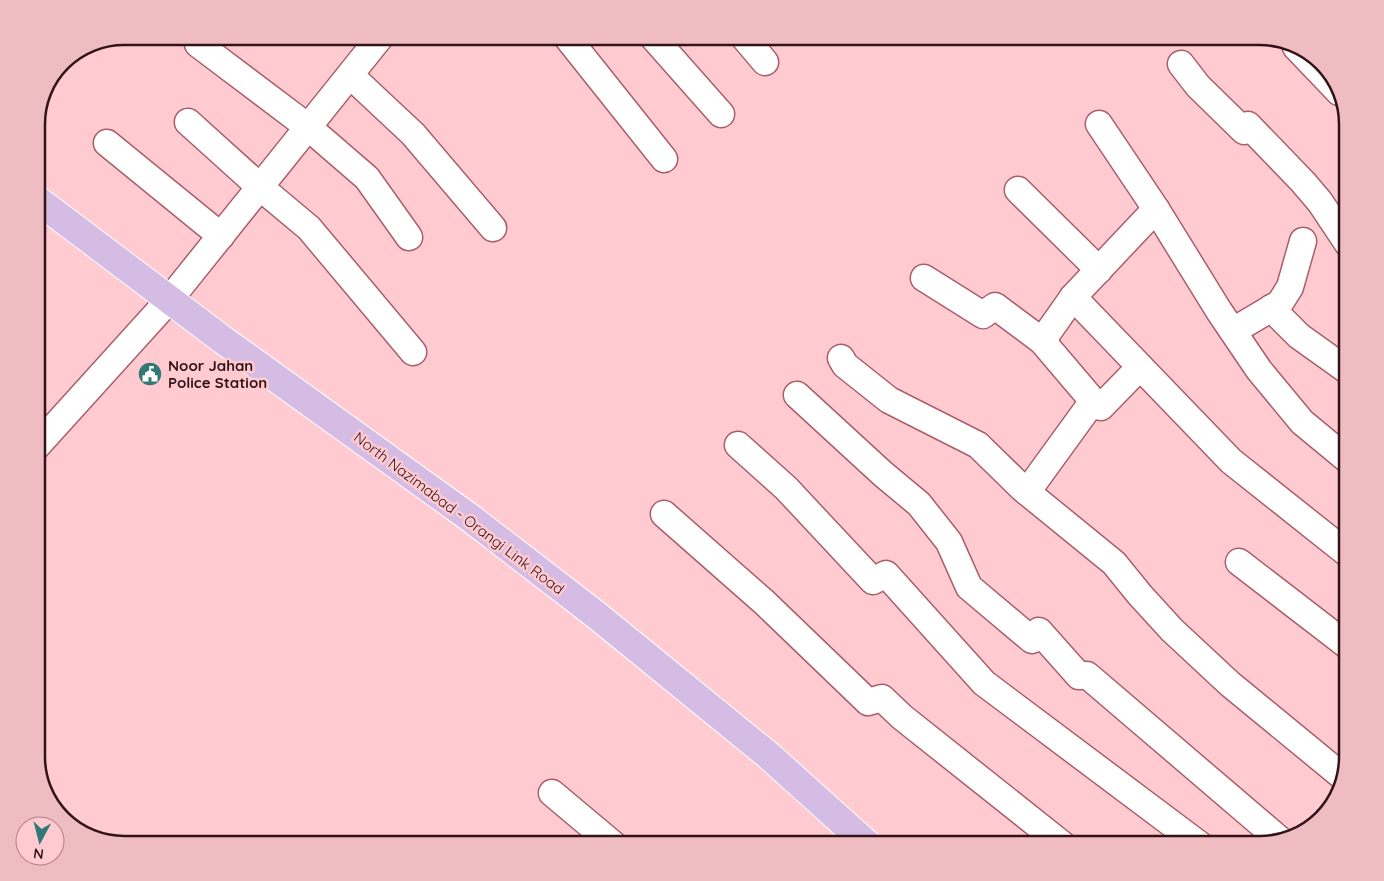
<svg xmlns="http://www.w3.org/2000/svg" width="1384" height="881" font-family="Quicksand,sans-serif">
<rect width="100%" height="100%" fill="#ffcbd0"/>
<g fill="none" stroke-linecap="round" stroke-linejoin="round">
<g stroke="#aa5e6a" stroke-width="29">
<g id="minor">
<polyline points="566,36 664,159"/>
<polyline points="652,36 721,114"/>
<polyline points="743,36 765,62"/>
<polyline points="198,44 308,127 367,178 409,237"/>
<polyline points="1296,47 1339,92"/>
<polyline points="1181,64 1198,86 1244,131 1248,125 1303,182 1320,202 1348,244"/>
<polyline points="350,75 413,134 493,228"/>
<polyline points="188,122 260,187 309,228 413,352"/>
<polyline points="1099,124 1156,209 1219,311 1259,370 1302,422 1348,460"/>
<polyline points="107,143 221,236"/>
<polyline points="1018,190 1099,270"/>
<polyline points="924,278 983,315 995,306 1042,341 1093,401"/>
<polyline points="1073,297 1231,461 1348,554"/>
<polyline points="1271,308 1299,336 1348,371"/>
<polyline points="1233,331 1280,303 1290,287 1303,241"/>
<polyline points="1042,341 1073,297 1156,209"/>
<polyline points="841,358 845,365 889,400 978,445 1022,488 1114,563 1140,595 1172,630 1230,684 1342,776"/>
<polyline points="797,395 883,474 919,504 949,542 969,587 1032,640 1039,631 1079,676 1087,675 1280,840"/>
<polyline points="738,445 786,488 873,581 886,574 984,683 1200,845"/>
<polyline points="36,447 170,299 381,36"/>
<polyline points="1027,492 1093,401 1101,407 1140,367"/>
<polyline points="664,514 764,602 868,702 882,698 902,717 1063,845"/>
<polyline points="1239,562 1348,646"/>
<polyline points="552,793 614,845"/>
</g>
</g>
<g stroke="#fff" stroke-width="30">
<polyline id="major" points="36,199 223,340 469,517 595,614 768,755 868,845"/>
</g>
<use href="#minor" stroke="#fff" stroke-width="26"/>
<use href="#major" stroke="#d4bce5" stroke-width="28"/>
</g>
<defs>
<g id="civic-disc" transform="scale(1.25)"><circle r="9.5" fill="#317976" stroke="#ffcbd0"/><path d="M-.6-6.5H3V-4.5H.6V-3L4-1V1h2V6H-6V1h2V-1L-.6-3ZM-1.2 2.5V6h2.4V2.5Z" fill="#fff"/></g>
</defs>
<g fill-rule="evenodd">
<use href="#civic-disc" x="150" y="374"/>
</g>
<g text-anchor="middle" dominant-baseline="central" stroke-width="5" stroke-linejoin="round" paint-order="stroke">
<g font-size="15" font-weight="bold" fill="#321319" stroke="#ffcbd0" text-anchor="start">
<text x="168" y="365">Noor Jahan<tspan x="168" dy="17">Police Station</tspan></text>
</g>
<g font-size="15" fill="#321319" stroke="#ffcbd0">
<text transform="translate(459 513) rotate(37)">North Nazimabad - Orangi Link Road</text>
</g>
</g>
<path d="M0 0H1384V881H0ZM124 45H1260A79 79 0 0 1 1339 124V757A79 79 0 0 1 1260 836H124A79 79 0 0 1 45 757V124A79 79 0 0 1 124 45Z" fill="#efbcc1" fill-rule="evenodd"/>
<path fill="none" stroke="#321319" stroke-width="2.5" d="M124 45H1260A79 79 0 0 1 1339 124V757A79 79 0 0 1 1260 836H124A79 79 0 0 1 45 757V124A79 79 0 0 1 124 45Z"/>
<g transform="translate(40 841) rotate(187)"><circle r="24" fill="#ffcbd0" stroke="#ad8187"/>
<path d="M0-4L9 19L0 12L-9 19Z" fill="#317976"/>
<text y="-8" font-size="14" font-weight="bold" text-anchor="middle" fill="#321319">N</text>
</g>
</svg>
